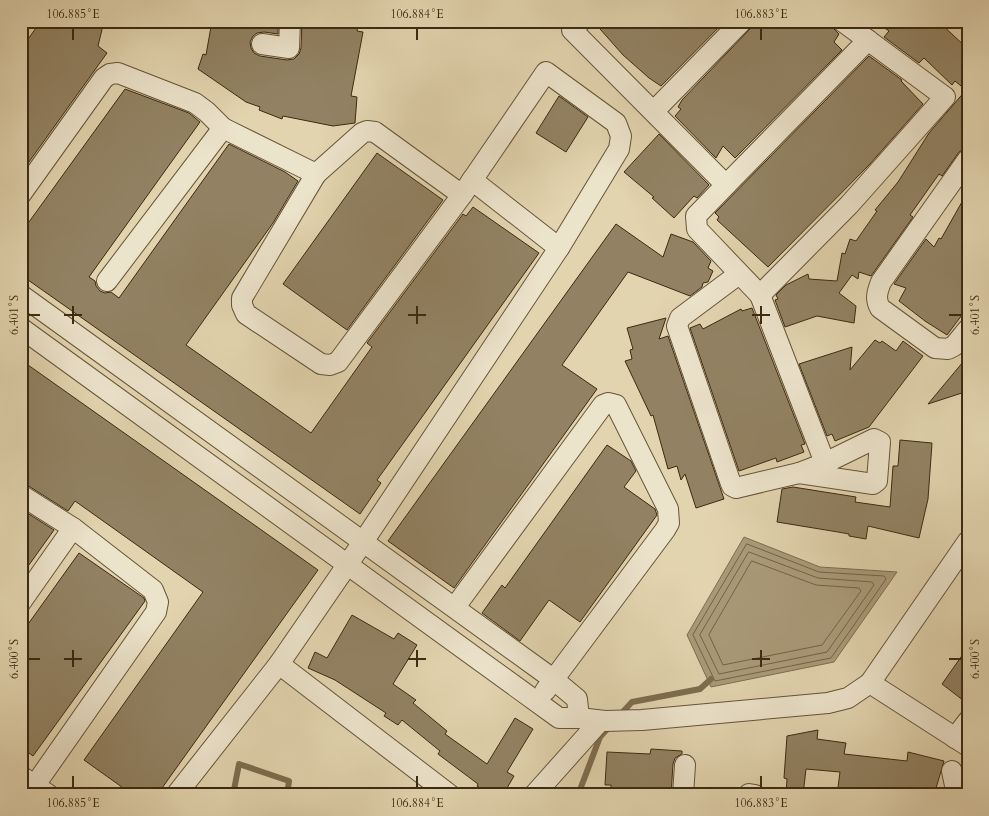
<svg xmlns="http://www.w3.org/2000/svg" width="989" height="816" font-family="Cardo,serif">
<rect width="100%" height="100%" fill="#e2d4af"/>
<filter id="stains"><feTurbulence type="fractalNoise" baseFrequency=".004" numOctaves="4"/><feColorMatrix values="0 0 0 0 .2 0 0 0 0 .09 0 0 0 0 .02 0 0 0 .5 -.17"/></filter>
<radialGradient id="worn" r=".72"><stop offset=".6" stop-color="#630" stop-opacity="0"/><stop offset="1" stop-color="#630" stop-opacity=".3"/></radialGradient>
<polygon fill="#aa9a79" stroke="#7e6d4f" points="744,537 820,567 897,572 834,662 711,687 687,635"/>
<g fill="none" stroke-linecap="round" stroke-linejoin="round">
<g stroke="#736245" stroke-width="1">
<polygon points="747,544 819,572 884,576 886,579 831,658 715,681 693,635"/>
<polygon points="749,552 818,578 872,582 874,585 827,652 719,674 700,635"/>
<polygon points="752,561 816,585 859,588 861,591 822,645 723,665 709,635"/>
</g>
<g stroke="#7e6d4f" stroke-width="6">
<polyline points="619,716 632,702 700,689 711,679"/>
<polyline points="233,795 239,764 289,781 287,795"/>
<polyline points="578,795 600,737 611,725"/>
</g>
</g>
<g fill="#928263" stroke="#3c2a11">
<polygon points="41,21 104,21 98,46 107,53 21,173 21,49"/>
<polygon points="212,21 278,21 278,34 264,32 257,33 253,36 250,42 251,48 254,53 260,56 287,60 294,59 299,54 301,48 302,21 359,21 357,31 363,32 351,96 357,97 355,123 333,126 283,116 282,119 259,110 260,107 246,102 198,69 203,54 206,55"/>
<polygon points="593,21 725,21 661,86 649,78 623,55"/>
<polygon points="754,21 830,21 831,26 839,34 834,42 842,50 735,158 723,146 716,158 675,116 681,109 678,107 682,100 750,29"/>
<polygon points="874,21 938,21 968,49 968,147 959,152 942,176 939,174 910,215 913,217 871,276 859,272 858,279 852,275 839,293 856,306 854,323 817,316 785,327 775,300 778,299 776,295 786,285 808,274 809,279 837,281 842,253 845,254 850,239 856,241 877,211 875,210 898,182 929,133 966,90 955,81 952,85 924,58 919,63 884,37 889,31"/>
<polygon points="869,56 902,80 901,81 923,104 869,165 768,267 717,220 719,217 715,213"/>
<polygon points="125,89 189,113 200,122 89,277 95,281 96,286 100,291 105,293 111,292 119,298 229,144 285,172 298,181 273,223 186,345 311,433 372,347 367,343 463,214 466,216 473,207 539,253 377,480 381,483 360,514 21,275 21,233"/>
<polygon points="559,96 588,117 566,152 536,133"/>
<polygon points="659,134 709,185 697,198 694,196 674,218 652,198 654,197 624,172"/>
<polygon points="377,153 443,200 347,330 283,284"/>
<polygon points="968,180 968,307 947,335 925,321 899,301 906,288 894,284 926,239 934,247 939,238 941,239 967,193 961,189"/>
<polygon points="616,224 663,257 671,234 693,242 711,261 708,268 713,271 708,282 703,283 702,287 690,296 628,272 562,365 597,389 454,588 388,541"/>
<polygon points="752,308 805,444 801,445 804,452 777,462 776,458 739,471 690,328 700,324 703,329 741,309 742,311"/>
<polygon points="666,318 659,339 668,336 724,499 696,508 685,474 681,480 677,466 668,469 653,415 651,416 625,361 632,359 630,350 633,349 627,328"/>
<polygon points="875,340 880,343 882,341 896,351 903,341 923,356 869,427 835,441 832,434 827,436 799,364 852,347 850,370"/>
<polygon points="968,356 968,391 928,404"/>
<polygon points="21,360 318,570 157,795 133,795 84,760 203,592 75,501 68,511 27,485 21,483"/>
<polygon points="900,440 932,443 928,499 919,538 868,526 866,539 849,536 849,534 838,532 777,522 782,489 793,487 856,497 855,502 890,507 893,466 898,466"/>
<polygon points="607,445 631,461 636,471 624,487 655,509 657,515 580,622 549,600 520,641 482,613 502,585 505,588"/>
<polygon points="21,509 54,530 21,576"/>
<polygon points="79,553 144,598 145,601 33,756 21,747 21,634"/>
<polygon points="352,615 394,639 398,633 417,645 393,684 416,700 413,703 447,731 445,734 487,764 515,718 533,729 507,772 514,776 503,795 492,795 477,786 478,784 438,754 440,751 402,720 398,725 384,716 386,713 335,680 308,668 315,652 327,658"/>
<polygon points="968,647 968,704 942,684"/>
<polygon points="818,730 817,739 846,743 844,754 907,761 908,752 944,761 934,795 837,795 840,772 806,769 803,795 786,795 787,779 784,778 787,736"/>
<polygon points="651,749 682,751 682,754 675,758 673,764 671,795 611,795 611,785 605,785 607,752 650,754"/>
</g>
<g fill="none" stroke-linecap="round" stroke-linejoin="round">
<g stroke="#665438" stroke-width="22">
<g id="minor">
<polyline points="581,21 572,30 726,185 696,216 697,229 760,295 849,205 945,97 842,21"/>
<polyline points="262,44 289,48 290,21"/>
<polyline points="654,111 742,21"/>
<path d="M968,159L881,282C877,292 875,299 880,308L935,348L948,349L954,346L968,329"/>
<polyline points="316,174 242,298 242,305 246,314 321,364 330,365 338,362 462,195"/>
<polyline points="472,180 559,248"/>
<polyline points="726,185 868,40"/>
<polyline points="21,194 104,78 110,74 118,73 195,103 207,112 223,128 316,174 362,133 367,131 375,132 462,195 546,72 616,123 621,136 619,149 559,248 363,542 279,664 176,795"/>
<polyline points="739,274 680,318 677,326 730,481 732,486 736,488 799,473 825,463 760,295"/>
<polyline points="107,281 223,128"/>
<polyline points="21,295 553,679 577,699 579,718"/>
<polyline points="21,328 559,718 579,718 605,721 642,720 828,703 848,698 870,683 968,541"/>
<polyline points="799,473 873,484 877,481 880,442 874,439 825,463"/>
<polyline points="21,495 73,528 153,590 158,602 156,612 35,785"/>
<polyline points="21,602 73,528"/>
<polyline points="455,607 603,405 608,403 616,405 668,509 669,523 665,530 545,691"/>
<polyline points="279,664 450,795"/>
<polyline points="870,683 968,746"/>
<polyline points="955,738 968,721"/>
<polyline points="952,771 957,795"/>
<polyline points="21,776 49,795"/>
<polyline points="749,794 755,795"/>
<polyline points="534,795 600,721"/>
<polyline points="683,795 685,765"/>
</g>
</g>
<use href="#minor" stroke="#ece3cb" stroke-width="20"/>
</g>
<path fill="none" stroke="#3c2a11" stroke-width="2" d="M73,28V40M417,28V40M761,28V40M73,306V324M417,306V324M761,306V324M28,315H40M64,315H82M408,315H426M752,315H770M949,315H962M73,650V667M417,650V667M761,650V667M28,659H40M64,659H82M408,659H426M752,659H770M949,659H962M73,776V788M417,776V788M761,776V788"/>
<rect width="989" height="816" fill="none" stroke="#e2d4af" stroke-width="55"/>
<rect x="28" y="28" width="934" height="760" fill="none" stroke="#3c2a11" stroke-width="2"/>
<g font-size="12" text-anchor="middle" fill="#3c2a11">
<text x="73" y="18">106.885°E</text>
<text x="417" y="18">106.884°E</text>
<text x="761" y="18">106.883°E</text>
<text transform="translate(975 315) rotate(-90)" y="4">6.401°S</text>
<text transform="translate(14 315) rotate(-90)" y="4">6.401°S</text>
<text transform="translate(14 659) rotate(-90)" y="4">6.400°S</text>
<text transform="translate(975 659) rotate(-90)" y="4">6.400°S</text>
<text x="73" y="807">106.885°E</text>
<text x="417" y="807">106.884°E</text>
<text x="761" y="807">106.883°E</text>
</g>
<rect width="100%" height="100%" filter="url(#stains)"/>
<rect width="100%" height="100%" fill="url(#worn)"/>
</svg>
